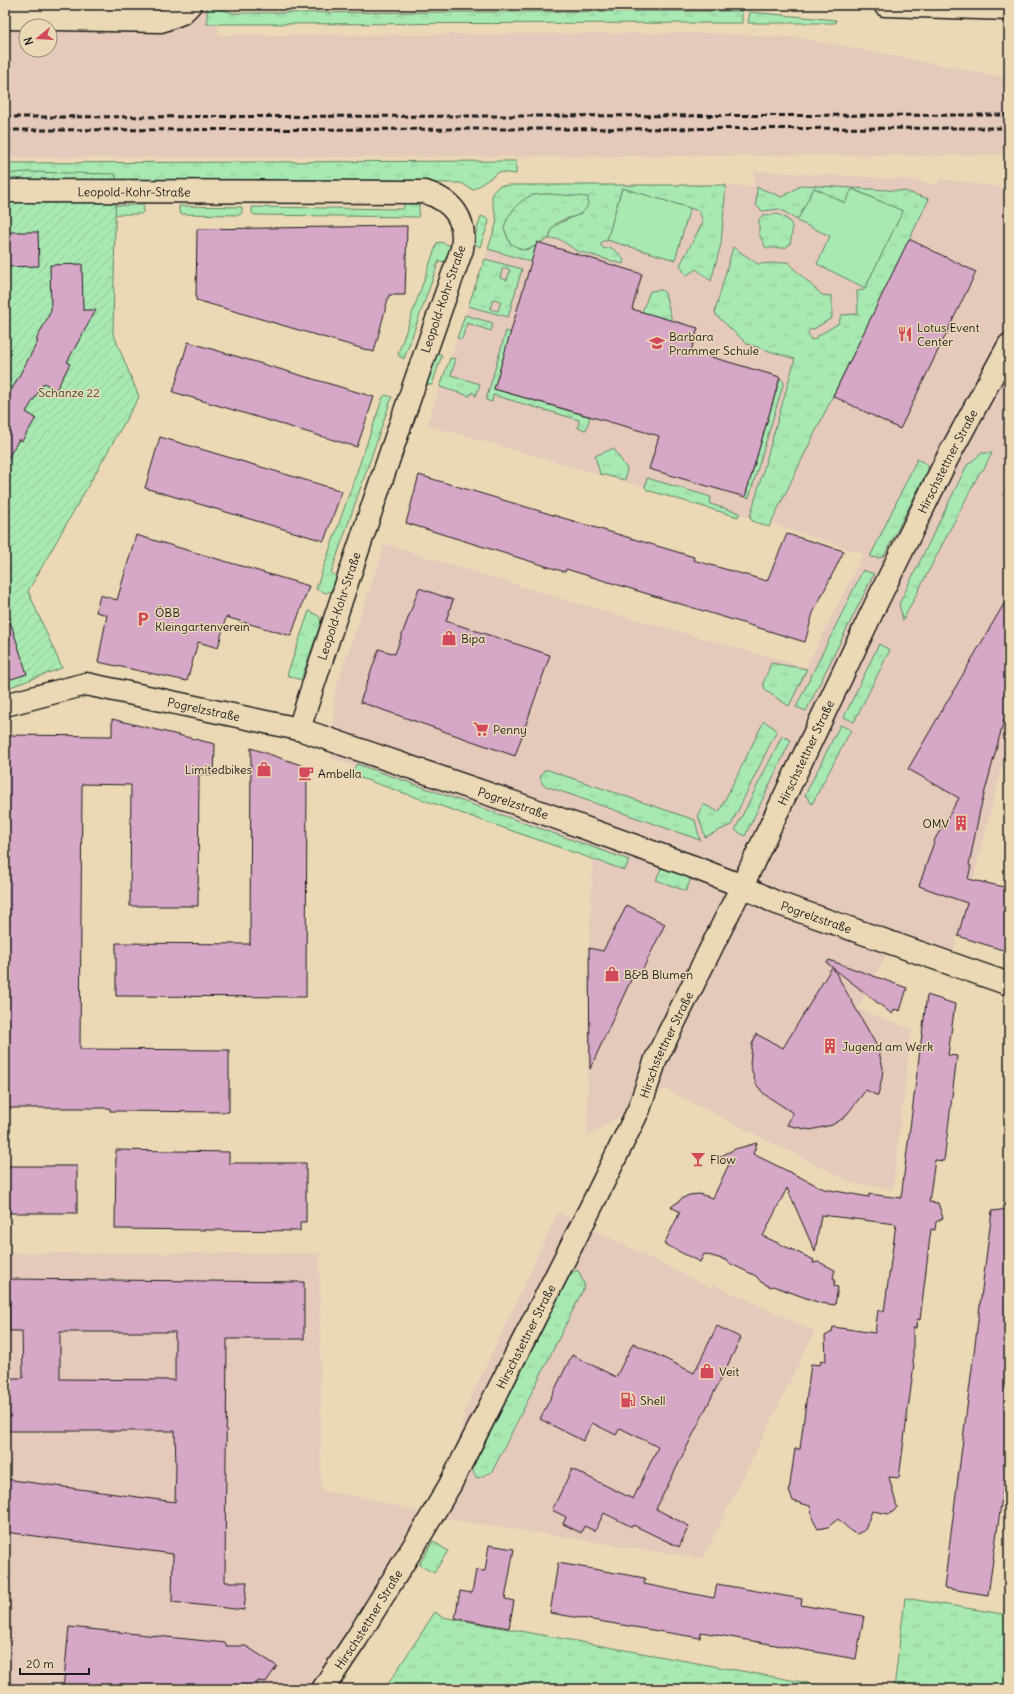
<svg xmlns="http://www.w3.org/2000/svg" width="1014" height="1694" font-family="Delius,sans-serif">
<defs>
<pattern id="grass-tufts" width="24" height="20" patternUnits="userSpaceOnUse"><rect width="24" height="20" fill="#a8e9b2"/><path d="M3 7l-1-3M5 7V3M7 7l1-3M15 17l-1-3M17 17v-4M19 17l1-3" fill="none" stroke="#90c798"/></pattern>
<pattern id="forest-crowns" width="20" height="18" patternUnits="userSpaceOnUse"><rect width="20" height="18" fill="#a8e9b2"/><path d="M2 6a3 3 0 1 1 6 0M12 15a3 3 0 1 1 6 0" fill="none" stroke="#90c798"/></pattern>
<pattern id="garden-furrows" width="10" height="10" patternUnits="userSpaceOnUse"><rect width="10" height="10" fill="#a8e9b2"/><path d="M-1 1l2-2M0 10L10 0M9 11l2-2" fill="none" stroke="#90c798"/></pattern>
</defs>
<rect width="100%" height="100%" fill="#ebd9b6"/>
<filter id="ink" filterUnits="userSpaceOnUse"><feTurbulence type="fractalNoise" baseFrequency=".025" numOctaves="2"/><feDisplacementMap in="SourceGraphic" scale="8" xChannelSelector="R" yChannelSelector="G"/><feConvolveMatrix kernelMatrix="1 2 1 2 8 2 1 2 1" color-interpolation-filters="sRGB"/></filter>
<g filter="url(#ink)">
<g fill="#e5cabb" fill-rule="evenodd">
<path d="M5,5H215L219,35L711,33L796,37L1009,78V155L5,158ZM26,26H50V50H26Z"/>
<polygon points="754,171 908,179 937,185 940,179 1009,188 1009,740 973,880 949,967 891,946 858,1009 912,1029 893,1189 854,1184 665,1089 587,1137 589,948 593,849 331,758 335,690 385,544 556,597 806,667 863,554 773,524 427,425 510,185 754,186"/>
<polygon points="558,1212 711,1288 713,1284 815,1331 703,1559 440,1518 320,1689 5,1689 5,1253 320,1253 321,1490 374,1500 440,1518 465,1410"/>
</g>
<g fill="url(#grass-tufts)" stroke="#628267" fill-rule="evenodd">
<polygon points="207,5 233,13 243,13 742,11 742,23 207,24"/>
<polygon points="750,12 836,20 835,23 748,23"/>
<polygon points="516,161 516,174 499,172 473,190 461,183 5,180 5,163"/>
<path d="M510,185H726L721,244L711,281L696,269L686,276L680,265L703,222L699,211L622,188L607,241H603L600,244L604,249L610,247C616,252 626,256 623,264L577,251L559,239H549L551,230L555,225L582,213L559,196L550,194L533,195L514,209L504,228L510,243L525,250L536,246L532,262L488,249L497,221L492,201V193L499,186Z"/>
<polygon points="802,185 904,191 929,199 769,527 752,521 750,517 795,359 747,344 716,315 715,311 733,247 758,264 790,262 789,264 822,295 832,296 832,318 812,330 811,329 809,330 808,333 811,340 816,339 816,337 839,323 841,315 858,314 857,291 864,290 902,211 853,189 845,203 814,188 800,217 795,219 780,209 762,211 756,205 757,187 782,197"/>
<polygon points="405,202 419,202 419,214 418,217 255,215 252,213 252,207 403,209"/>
<polygon points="144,205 143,212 141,214 38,215 36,206"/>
<polygon points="179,206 242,207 242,213 239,215 181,214 179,212"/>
<polygon points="481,216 488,219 489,222 480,247 473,243"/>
<polygon points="440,242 451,246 445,262 439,261 404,359 399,356 398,354 437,243"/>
<path d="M485,259L522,269L508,317L468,306ZM503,267L510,270L507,280L500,278ZM493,299L501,301L498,311L490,309Z"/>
<polygon points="661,290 665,293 672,321 642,312 650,291"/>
<polygon points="465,315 493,323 491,331 467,323 462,339 457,338"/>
<polygon points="506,331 511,333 494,389 590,417 586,430 578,428 579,420 493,395 492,402 486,400"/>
<polygon points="437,353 442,355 432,385 424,384"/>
<polygon points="450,358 456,359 451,375 480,384 476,396 475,396 475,394 472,392 470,396 440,387"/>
<polygon points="780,378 784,382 749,498 745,497"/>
<path d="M386,395L392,397L331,573L335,575L336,578C334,584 333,592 326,593L316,589L383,397Z"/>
<polygon points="612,449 614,449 627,469 625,480 600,474 595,456"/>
<polygon points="982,453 992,453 984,469 980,472 903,620 899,604 967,465"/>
<polygon points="917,459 928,465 928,470 884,556 880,558 870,557"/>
<polygon points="647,478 711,497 710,504 740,513 738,517 647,490 645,487"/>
<polygon points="863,570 874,574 806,711 796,707"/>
<polygon points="309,611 319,616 321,622 301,680 287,675"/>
<polygon points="879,644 890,650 854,722 844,717"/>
<polygon points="771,663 807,669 789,706 766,691 763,684"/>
<polygon points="764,721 777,730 731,825 705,837 698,815 703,804 719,812"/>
<polygon points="840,725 851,730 812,804 805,795"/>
<polygon points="782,736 791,740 745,836 735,830"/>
<polygon points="357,764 629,860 625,870 624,870 355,776 352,774 352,771"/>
<polygon points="544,770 548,770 695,820 700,840 543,785 540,778"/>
<polygon points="662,866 691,878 686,891 656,880"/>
<polygon points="577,1270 579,1272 585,1286 492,1472 478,1478 475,1476 472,1469 571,1273"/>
<polygon points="433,1541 448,1551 434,1573 419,1565"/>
<polygon points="905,1598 1009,1615 1009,1689 894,1689"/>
<polygon points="435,1612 442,1617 841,1689 385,1689"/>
</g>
<g fill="url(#forest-crowns)" stroke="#628267">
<path d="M550,194L588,197C591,221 561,214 553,227C550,231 550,235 549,239L538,243L536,246L522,250L510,243L504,228C506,216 521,197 534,195C539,194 545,194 550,194Z"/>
<path d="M777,214C796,221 793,228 790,244L785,248H766L759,234V219L763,215Z"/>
</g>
<polygon fill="url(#garden-furrows)" stroke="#628267" points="27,172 116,174 113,333 139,397 28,591 62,668 5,689 5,174"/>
<g fill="#a8e9b2" stroke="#628267">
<polygon points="622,188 690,208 675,260 607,240"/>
<polygon points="814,188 845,203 852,189 903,211 865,288 817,264 830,236 797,221"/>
</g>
<g fill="#d7a7c7" stroke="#1c1c1c" fill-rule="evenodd">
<polygon points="407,226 405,295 389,295 374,352 196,300 197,229"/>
<polygon points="5,232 38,232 39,266 5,267"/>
<polygon points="909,239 976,272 900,429 833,396"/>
<polygon points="537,242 642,274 632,309 698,328 691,351 780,377 745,497 649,469 659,436 494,389"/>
<polygon points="82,264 83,310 96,310 67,362 70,364 56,390 44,383 26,412 36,418 22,441 19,439 5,464 5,402 38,341 36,340 51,311 50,265"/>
<polygon points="188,342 374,397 357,447 173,392"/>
<polygon points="160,437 342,491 324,541 145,488"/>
<polygon points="419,475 694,557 693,560 767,581 787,534 844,551 813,613 805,642 566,569 565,572 406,523"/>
<polygon points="136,535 309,586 291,636 226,617 218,648 198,642 187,681 98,662 107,615 96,612 100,595 117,600"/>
<polygon points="419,588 453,600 446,621 550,655 515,756 360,702 379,649 395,654"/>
<polygon points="1009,595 1009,701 980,810 969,865 971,866 968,879 1009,888 1009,952 958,936 967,903 919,886 935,839 959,798 908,769"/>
<polygon points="9,618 27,674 5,681 5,619"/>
<polygon points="112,719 215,744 214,775 199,774 198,906 130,906 131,785 82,784 80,1049 229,1050 229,1112 110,1111 110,1108 5,1108 7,735 112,736"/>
<polygon points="251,748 307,767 306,997 116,996 116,943 250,944"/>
<polygon points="627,905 665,924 640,975 634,973 590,1069 589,948 603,951"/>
<polygon points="829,960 907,988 900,1011 895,1009 892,1014 833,968 878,1048 883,1068 882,1078 878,1096 866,1090 844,1118 832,1125 810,1130 787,1125 793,1113 764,1094 756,1084 750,1064 752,1045 756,1034 783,1048 832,967 827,963"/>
<polygon points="927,995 955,1004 948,1055 957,1056 944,1161 935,1160 929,1202 938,1203 943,1218 936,1222 935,1230 931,1229 920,1320 917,1319 916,1328 913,1328 913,1364 914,1364 899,1478 889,1477 897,1507 894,1511 889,1514 872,1511 865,1530 857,1534 852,1532 838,1519 828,1527 818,1529 813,1520 810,1506 793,1501 789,1491 795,1449 800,1449 811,1364 820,1365 821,1360 826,1361 825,1336 832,1332 833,1327 875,1333 878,1310 884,1312 896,1224 821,1215 815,1252 787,1188 763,1236 814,1260 813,1263 819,1262 835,1270 833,1278 835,1279 834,1286 838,1287 835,1305 820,1303 773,1286 770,1287 761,1282 756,1276 731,1264 726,1260 704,1254 700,1262 664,1244 680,1212 671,1207 683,1198 689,1195 699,1194 713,1198 729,1164 717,1158 735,1149 757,1143 753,1154 824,1189 869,1197 869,1194 901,1198"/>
<polygon points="116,1150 229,1152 229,1163 306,1163 306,1222 300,1222 300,1231 115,1229"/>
<rect x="5" y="1166" width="72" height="47"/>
<polygon points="1009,1209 1009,1448 988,1595 944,1588 992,1211"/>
<path d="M9,1279L304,1282V1339H227L225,1582H247L244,1610L172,1602L173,1554L5,1532V1479L175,1502L176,1467L175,1431H8V1378H23L22,1331H9ZM60,1332H175V1380L60,1379Z"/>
<polygon points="717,1326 741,1338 656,1509 689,1526 679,1547 633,1525 632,1527 604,1513 595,1531 584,1526 581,1533 563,1524 566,1517 552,1510 572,1469 633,1499 658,1447 620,1428 616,1435 592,1423 583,1441 540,1419 572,1355 616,1377 633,1343 694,1373"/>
<polygon points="489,1545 514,1549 505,1599 514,1601 509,1628 455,1618 460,1591 472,1593 476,1570 485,1571"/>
<polygon points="558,1563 645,1578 644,1584 714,1598 717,1584 802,1599 801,1605 864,1616 856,1659 701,1632 700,1638 550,1613"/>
<polygon points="69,1627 226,1643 226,1646 246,1646 277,1666 266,1682 258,1681 254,1689 63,1689"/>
</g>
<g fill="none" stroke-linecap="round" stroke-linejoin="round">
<g stroke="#1c1c1c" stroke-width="25">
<g id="minor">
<polyline points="885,5 1009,9"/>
<polyline points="5,18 161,21 182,13 190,5"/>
<path id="s1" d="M5,191L425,192C453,201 467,219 462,249C405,408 351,568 299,729"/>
<path id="s2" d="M5,705L86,684L299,729L518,804L691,866L742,886L777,903L1009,984"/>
</g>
</g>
<g stroke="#1c1c1c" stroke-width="25">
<g id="secondary">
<path id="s3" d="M323,1689L357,1638L420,1536L450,1485L592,1205L639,1109L656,1059L742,886L875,606L948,457L1009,345"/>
</g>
</g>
<use href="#minor" stroke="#ebd9b6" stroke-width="22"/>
<use href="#secondary" stroke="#ebd9b6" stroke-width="22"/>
<g stroke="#1c1c1c" stroke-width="3" stroke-dasharray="6 3" stroke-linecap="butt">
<polyline points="5,117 1009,115"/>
<polyline points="5,130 1009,128"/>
</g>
</g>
</g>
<defs>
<g id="restaurant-bare" transform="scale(1.2)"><path d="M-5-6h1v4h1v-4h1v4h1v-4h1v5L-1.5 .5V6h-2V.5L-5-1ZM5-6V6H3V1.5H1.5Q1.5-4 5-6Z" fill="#d1495b" stroke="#ebd9b6" stroke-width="2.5" paint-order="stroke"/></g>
<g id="school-bare" transform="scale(1.2)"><path d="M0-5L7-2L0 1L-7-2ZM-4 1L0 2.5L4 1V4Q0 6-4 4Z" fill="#d1495b" stroke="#ebd9b6" stroke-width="2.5" paint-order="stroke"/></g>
<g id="parking-bare" transform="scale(1.2)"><path d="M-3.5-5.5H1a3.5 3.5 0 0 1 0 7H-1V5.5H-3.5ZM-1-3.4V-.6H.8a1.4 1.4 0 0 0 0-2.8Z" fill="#d1495b" stroke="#ebd9b6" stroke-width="2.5" paint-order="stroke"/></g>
<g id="shop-bare" transform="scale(1.2)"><path d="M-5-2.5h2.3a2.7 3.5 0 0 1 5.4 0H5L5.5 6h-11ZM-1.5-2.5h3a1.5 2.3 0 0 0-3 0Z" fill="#d1495b" stroke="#ebd9b6" stroke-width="2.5" paint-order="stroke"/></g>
<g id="supermarket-bare" transform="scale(1.2)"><path d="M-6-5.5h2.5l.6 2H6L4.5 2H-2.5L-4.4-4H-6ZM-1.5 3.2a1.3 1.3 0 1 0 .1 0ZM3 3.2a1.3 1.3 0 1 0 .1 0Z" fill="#d1495b" stroke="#ebd9b6" stroke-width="2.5" paint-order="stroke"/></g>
<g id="cafe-bare" transform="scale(1.2)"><path d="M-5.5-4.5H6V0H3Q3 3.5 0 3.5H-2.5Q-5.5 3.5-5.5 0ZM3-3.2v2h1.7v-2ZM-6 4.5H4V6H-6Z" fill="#d1495b" stroke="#ebd9b6" stroke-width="2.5" paint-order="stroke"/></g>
<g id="building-bare" transform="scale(1.2)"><path d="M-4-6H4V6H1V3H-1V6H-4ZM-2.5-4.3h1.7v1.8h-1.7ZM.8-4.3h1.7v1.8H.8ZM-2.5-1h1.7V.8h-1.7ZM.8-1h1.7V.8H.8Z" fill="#d1495b" stroke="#ebd9b6" stroke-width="2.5" paint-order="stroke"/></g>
<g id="bar-bare" transform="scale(1.2)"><path d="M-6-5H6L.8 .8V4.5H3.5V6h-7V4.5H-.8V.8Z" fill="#d1495b" stroke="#ebd9b6" stroke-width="2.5" paint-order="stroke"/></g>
<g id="fuel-bare" transform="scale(1.2)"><path d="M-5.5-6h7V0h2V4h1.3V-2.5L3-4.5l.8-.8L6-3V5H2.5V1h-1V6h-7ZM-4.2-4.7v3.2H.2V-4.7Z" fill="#d1495b" stroke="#ebd9b6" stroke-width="2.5" paint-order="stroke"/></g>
</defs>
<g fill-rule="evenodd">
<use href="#restaurant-bare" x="905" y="334"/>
<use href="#school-bare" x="657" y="343"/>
<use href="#parking-bare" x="143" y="619"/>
<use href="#shop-bare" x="449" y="638"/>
<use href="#supermarket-bare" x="481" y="729"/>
<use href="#shop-bare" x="264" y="769"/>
<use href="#cafe-bare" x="306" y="773"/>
<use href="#building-bare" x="961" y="823"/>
<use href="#shop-bare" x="612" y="974"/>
<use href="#building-bare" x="830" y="1046"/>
<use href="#bar-bare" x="698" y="1159"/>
<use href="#shop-bare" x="707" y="1371"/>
<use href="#fuel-bare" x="628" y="1400"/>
</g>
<g text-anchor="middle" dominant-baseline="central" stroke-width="3" stroke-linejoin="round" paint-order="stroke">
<g font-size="12" fill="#1c1c1c" stroke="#ebd9b6">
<text stroke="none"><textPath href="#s1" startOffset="129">Leopold-Kohr-Straße</textPath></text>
<text transform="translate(443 299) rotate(-71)">Leopold-Kohr-Straße</text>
<text stroke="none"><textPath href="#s3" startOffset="1379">Hirschstettner Straße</textPath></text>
<text transform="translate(339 606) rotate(-72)">Leopold-Kohr-Straße</text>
<text stroke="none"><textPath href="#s2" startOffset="204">Pogrelzstraße</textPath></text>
<text stroke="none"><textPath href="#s3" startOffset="1055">Hirschstettner Straße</textPath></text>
<text stroke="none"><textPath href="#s2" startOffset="528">Pogrelzstraße</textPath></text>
<text stroke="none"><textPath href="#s2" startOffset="852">Pogrelzstraße</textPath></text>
<text stroke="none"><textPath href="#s3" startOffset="731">Hirschstettner Straße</textPath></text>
<text stroke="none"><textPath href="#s3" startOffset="407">Hirschstettner Straße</textPath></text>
<text stroke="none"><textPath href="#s3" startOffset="83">Hirschstettner Straße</textPath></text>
</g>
<g font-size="12" fill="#1c1c1c" stroke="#ebd9b6" text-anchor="start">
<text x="917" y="327">Lotus Event<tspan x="917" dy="14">Center</tspan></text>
<text x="669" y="336">Barbara<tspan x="669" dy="14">Prammer Schule</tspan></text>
<text x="155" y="612">ÖBB<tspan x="155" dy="14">Kleingartenverein</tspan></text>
<text x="461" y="638">Bipa</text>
<text x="493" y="729">Penny</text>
<text x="252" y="769" text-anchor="end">Limitedbikes</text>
<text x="318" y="773">Ambella</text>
<text x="949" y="823" text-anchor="end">OMV</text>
<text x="624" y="974">B&amp;B Blumen</text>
<text x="842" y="1046">Jugend am Werk</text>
<text x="710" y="1159">Flow</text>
<text x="719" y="1371">Veit</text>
<text x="640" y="1400">Shell</text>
</g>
<g font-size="12" fill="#38453a" stroke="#ebd9b6">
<text x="69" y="392">Schanze 22</text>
</g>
</g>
<rect width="1014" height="1694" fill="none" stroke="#ebd9b6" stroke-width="20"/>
<rect x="10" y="10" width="994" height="1674" fill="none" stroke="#1c1c1c" stroke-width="1.5" filter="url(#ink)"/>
<g transform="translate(38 38) rotate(252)"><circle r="19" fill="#ebd9b6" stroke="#988d78"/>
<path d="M0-3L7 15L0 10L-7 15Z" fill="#d1495b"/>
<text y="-6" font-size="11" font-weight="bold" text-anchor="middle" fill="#1c1c1c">N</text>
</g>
<path d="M20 1668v6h69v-6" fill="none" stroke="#1c1c1c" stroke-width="2"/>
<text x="26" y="1668" font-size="12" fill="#1c1c1c" stroke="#ebd9b6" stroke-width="3" paint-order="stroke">20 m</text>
</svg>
